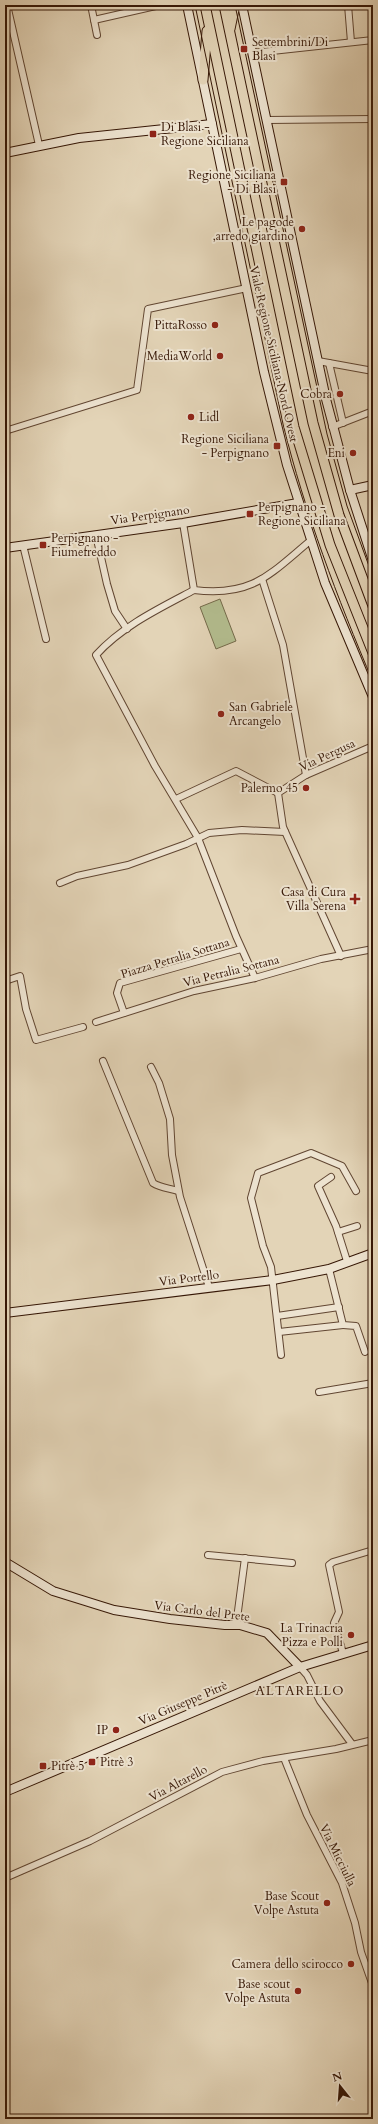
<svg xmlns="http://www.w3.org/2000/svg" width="378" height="2124" font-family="Cardo,serif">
<rect width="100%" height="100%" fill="#e3d4b7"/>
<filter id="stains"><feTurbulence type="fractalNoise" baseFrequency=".005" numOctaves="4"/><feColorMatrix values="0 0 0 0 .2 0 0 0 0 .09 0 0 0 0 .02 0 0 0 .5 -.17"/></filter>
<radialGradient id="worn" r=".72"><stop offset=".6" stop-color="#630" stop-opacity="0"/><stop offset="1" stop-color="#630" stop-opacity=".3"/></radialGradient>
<polygon fill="#b3bd8f" stroke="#746a4a" points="220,599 236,641 216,649 200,607"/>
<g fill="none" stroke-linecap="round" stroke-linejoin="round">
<g stroke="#614632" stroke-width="8">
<g id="street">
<polyline points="7,5 39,145"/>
<polyline points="91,5 97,35"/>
<polyline points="348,5 351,42"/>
<polyline points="94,20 160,5"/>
<polyline points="253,53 373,40"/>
<polyline points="267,120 373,119"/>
<polyline points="318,361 373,371"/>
<polyline points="329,363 343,423"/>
<polyline points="332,427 373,411"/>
<polyline points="5,431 137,390 148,309 247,288"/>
<path d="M183,523L194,590C252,597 269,575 310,541"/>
<polyline points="96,535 107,584 115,611 127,629"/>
<polyline points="23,545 46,639"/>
<polyline points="262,579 283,645 306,775"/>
<path d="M194,590C160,608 122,626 96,655L155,766L198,838L236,936L255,978"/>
<polyline points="176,799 236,771 278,793"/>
<polyline points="60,883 77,876 128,865 186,844 209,833 242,830 285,832"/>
<polyline points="341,956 283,827 278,793 306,775 373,746"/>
<polyline points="5,981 20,976 26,1009 36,1040 83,1027"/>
<polyline points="124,1013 117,993 120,983 241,949"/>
<polyline points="96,1022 194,991 255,978 321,959 373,949"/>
<path d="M103,1061L153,1183C161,1188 169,1188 178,1191"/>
<polyline points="151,1067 159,1083 170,1119 172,1155 180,1197 209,1287"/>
<polyline points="331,1177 318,1186 336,1226 347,1261"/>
<polyline points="338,1232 357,1226"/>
<polyline points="329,1269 343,1325 356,1326 365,1352"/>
<polyline points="277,1316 339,1307"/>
<polyline points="279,1332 343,1325"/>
<polyline points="281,1355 271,1267 263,1246 251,1198 258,1173 311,1153 342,1166 356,1191"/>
<polyline points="319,1392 373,1383"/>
<polyline points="208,1555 292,1563"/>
<polyline points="236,1626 245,1558"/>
<polyline points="343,1653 334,1623 339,1612 329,1565 333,1562 373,1550"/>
<polyline points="300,1667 307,1675 320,1701 352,1744"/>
<polyline points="284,1758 307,1815 342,1883 355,1923 361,1952 373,1986"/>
<polyline points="5,1878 90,1841 222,1772 263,1761 336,1749 373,1740"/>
</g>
</g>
<g stroke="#361706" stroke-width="10">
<g id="secondary">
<polyline points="187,5 264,372 287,465 325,583 373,697"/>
<polyline points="242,5 326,399 350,490 373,561"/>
<polyline points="5,153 79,138 212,124"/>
<polyline points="350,490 373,485"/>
<polyline points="5,548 183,523 298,503"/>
<polyline points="5,1313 273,1280 329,1269 373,1253"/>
<polyline points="5,1562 53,1591 114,1610 170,1619 225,1625 240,1625 267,1633 300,1667"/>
<polyline points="5,1792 300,1667 373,1645"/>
</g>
</g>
<g stroke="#361706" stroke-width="11">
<g id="primary">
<polyline points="205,5 294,427 330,545 373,653"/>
<polyline points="224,5 313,423 339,515 373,606"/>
<polyline points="230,29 235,5"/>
<polyline points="203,80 207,31"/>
</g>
</g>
<use href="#street" stroke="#ede3d0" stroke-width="6"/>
<use href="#secondary" stroke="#ede3d0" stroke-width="8"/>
<use href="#primary" stroke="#e3d4b7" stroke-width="9"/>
<g stroke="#361706" stroke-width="1">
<path d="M195,5L283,424C305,513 337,597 373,682"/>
<polyline points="235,5 327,434 347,506 373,577"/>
</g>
</g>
<g fill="#8f2418" stroke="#ede3d0" stroke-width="1.5">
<rect x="240" y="45" width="8" height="8" rx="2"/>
<rect x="149" y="130" width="8" height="8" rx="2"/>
<rect x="280" y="178" width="8" height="8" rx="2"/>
<circle cx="302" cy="229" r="4"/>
<circle cx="215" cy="325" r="4"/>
<circle cx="220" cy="356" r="4"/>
<circle cx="340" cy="394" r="4"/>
<circle cx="191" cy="417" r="4"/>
<rect x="273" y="442" width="8" height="8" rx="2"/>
<circle cx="353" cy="453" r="4"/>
<rect x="246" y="510" width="8" height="8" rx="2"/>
<rect x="39" y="541" width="8" height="8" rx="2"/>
<circle cx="221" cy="714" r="4"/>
<circle cx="306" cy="788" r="4"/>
<path d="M353 893h4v4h4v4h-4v4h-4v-4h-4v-4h4z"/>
<circle cx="351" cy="1635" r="4"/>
<circle cx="116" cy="1730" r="4"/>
<rect x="88" y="1758" width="8" height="8" rx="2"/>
<rect x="39" y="1762" width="8" height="8" rx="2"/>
<circle cx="327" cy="1903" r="4"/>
<circle cx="351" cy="1964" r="4"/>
<circle cx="298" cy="1991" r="4"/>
</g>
<g text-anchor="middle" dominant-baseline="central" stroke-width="4" stroke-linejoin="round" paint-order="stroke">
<g font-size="12" fill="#361706" stroke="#ede3d0" text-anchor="end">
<text x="252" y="42" text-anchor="start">Settembrini/Di<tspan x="252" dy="14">Blasi</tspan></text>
<text x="161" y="127" text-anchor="start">Di Blasi -<tspan x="161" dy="14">Regione Siciliana</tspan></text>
<text x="276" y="175">Regione Siciliana<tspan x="276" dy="14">- Di Blasi</tspan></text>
<text x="294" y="222">Le pagode<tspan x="294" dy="14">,arredo giardino</tspan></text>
<text x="207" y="325">PittaRosso</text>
<text x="212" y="356">MediaWorld</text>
<text x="332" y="394">Cobra</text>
<text x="199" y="417" text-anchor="start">Lidl</text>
<text x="269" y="439">Regione Siciliana<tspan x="269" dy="14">- Perpignano</tspan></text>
<text x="345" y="453">Eni</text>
<text x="258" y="507" text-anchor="start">Perpignano -<tspan x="258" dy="14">Regione Siciliana</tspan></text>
<text x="51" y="538" text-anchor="start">Perpignano -<tspan x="51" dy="14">Fiumefreddo</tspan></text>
<text x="229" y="707" text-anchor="start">San Gabriele<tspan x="229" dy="14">Arcangelo</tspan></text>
<text x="298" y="788">Palermo 45</text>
<text x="346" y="892">Casa di Cura<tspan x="346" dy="14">Villa Serena</tspan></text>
<text x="343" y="1628">La Trinacria<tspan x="343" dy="14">Pizza e Polli</tspan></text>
<text x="108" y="1730">IP</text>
<text x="100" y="1762" text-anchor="start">Pitrè 3</text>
<text x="51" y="1766" text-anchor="start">Pitrè 5</text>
<text x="319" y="1896">Base Scout<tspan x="319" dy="14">Volpe Astuta</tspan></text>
<text x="343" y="1964">Camera dello scirocco</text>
<text x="290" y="1984">Base scout<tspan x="290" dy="14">Volpe Astuta</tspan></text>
</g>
<g font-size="12" fill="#361706" stroke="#ede3d0">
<text transform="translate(274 354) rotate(77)">Viale Regione Siciliana Nord Ovest</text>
<text transform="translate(150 515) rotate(-8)">Via Perpignano</text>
<text transform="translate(327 755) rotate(-25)">Via Pergusa</text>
<text transform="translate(175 958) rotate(-17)">Piazza Petralia Sottana</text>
<text transform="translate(231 971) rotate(-14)">Via Petralia Sottana</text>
<text transform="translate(189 1278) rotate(-7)">Via Portello</text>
<text transform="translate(202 1611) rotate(7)">Via Carlo del Prete</text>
<text transform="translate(183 1703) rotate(-23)">Via Giuseppe Pitrè</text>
<text transform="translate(178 1783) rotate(-28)">Via Altarello</text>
<text transform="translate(338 1855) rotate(64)">Via Micciulla</text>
</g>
<g font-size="13" letter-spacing="1" fill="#361706" stroke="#ede3d0">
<text x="300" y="1691">ALTARELLO</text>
</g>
</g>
<rect width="378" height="2124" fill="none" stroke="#e3d4b7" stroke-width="20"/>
<rect x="6" y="6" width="366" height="2112" fill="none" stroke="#361706" stroke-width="2"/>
<rect x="10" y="10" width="358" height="2104" fill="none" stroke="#361706"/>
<g transform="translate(340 2086) rotate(343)" stroke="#ede3d0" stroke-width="3" paint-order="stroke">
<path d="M0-3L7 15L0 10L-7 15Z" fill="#361706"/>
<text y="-6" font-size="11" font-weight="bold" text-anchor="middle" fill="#361706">N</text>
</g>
<rect width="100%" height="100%" filter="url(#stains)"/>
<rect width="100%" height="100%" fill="url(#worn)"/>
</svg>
